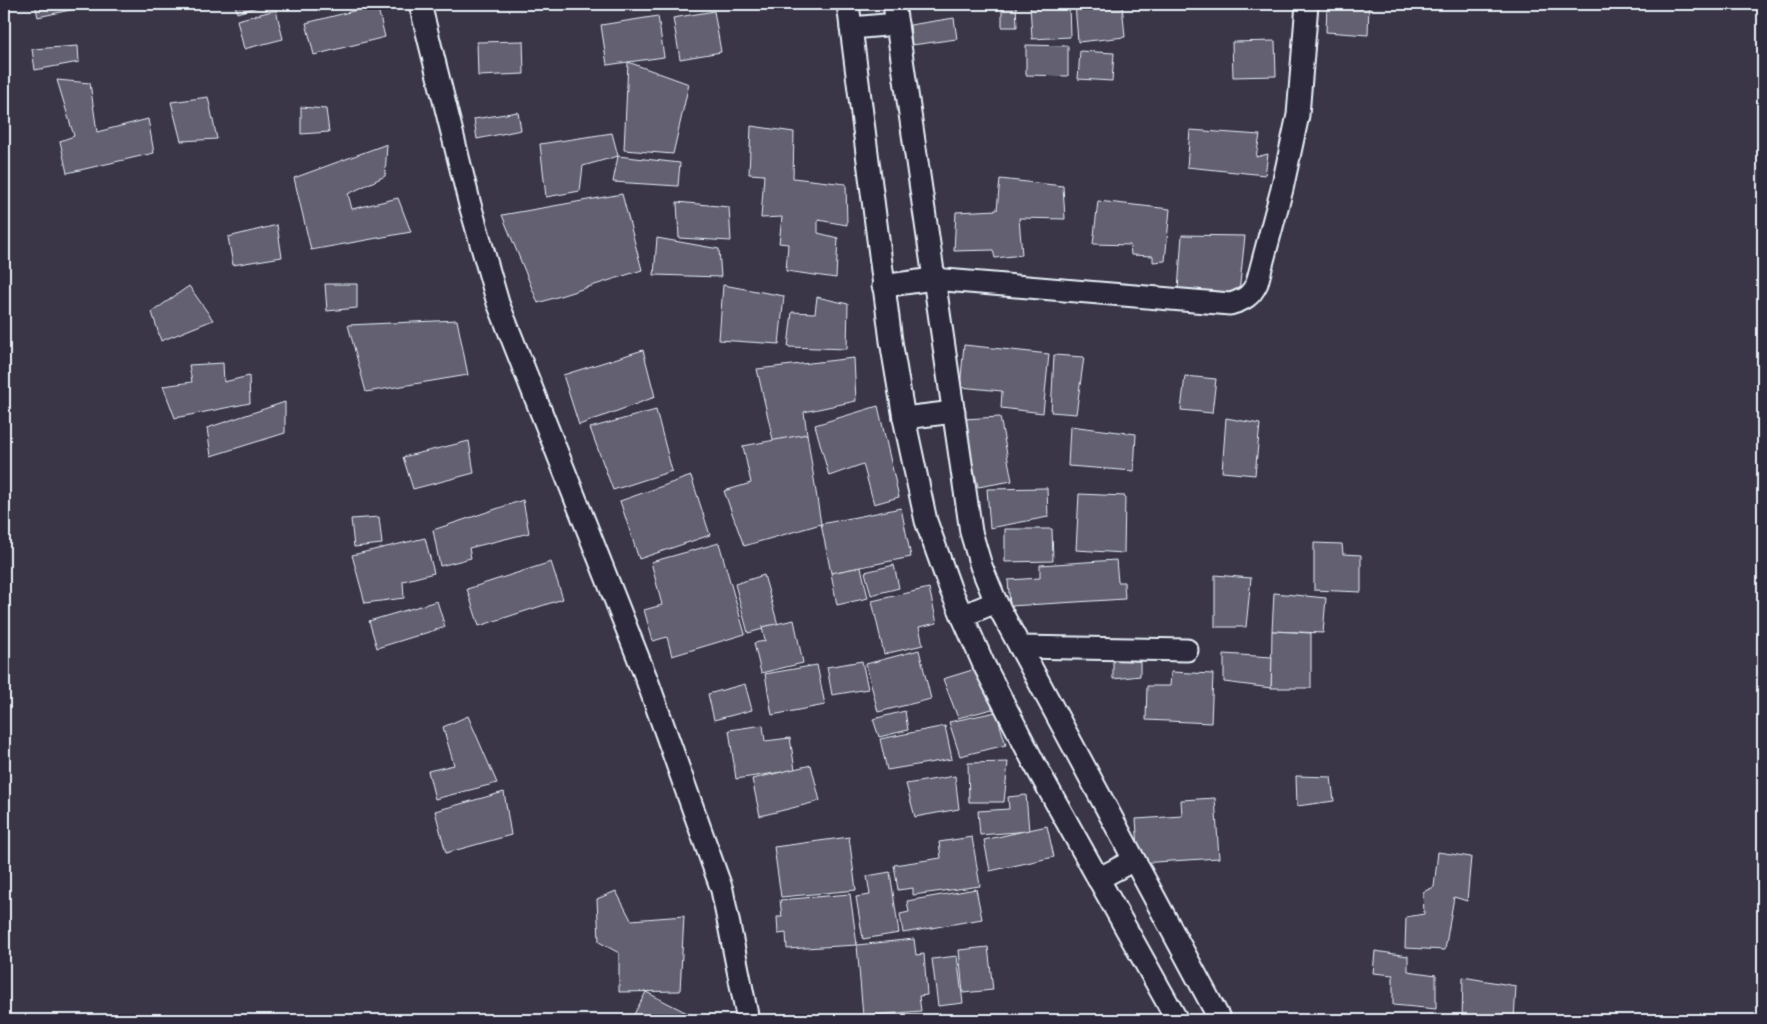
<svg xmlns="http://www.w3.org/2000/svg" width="1767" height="1024" font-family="Sriracha,sans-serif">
<rect width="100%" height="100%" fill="#3a3648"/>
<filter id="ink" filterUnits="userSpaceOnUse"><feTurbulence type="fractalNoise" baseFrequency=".02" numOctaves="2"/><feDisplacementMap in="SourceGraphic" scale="10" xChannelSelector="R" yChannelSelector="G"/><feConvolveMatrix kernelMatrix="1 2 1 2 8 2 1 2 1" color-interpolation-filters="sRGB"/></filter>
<g filter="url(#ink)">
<g fill="#636171" stroke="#e8f1f8">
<polygon points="35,4 92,4 93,5 38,17"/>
<polygon points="235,4 267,4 237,13"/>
<polygon points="1002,4 1016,4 1017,27 1002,27"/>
<polygon points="1030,4 1069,4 1070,37 1032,39"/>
<polygon points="1075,4 1122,4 1125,37 1078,42"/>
<polygon points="1327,4 1369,4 1368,35 1326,32"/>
<polygon points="377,5 385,37 314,55 306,23"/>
<polygon points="276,10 283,39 244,49 237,20"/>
<polygon points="714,11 721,52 680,59 673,18"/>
<polygon points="658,16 664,57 607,65 601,25"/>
<polygon points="954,18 957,39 912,45 910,25"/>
<polygon points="523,41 524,74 478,76 477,42"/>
<polygon points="1275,41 1276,76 1233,77 1232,42"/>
<polygon points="1026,45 1068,46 1068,76 1026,75"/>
<polygon points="78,46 79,62 35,70 32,49"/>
<polygon points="1080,51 1114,53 1112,81 1078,79"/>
<polygon points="628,62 689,84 673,154 624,150"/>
<polygon points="57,80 90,83 97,132 148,119 154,153 67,173 60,141 74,136"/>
<polygon points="208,97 217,139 181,141 171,102"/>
<polygon points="301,107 326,109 329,132 301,134"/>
<polygon points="518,112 521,130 477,139 474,119"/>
<polygon points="751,126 794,132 793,178 846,184 847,225 818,220 818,233 838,238 836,278 786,271 788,244 779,243 782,217 761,218 764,175 749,174"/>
<polygon points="1190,130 1260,135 1256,157 1268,154 1265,175 1187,167"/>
<polygon points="612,133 618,156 583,166 580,191 546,197 540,144"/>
<polygon points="387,144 385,176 348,194 352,209 398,198 411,232 311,250 294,178"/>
<polygon points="618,156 680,163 678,186 613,182"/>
<polygon points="1000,179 1063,186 1065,219 1019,218 1022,255 995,258 993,250 954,251 956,212 997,210"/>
<polygon points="622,194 642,270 538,303 502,215"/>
<polygon points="1098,201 1170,209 1165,261 1153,262 1153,256 1131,255 1130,245 1093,244"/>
<polygon points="677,202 729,207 731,241 679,238"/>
<polygon points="277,225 282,257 233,265 228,237"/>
<polygon points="1182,235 1245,236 1239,293 1178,290"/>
<polygon points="657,238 719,249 721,277 654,275"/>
<polygon points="325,284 357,284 357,308 327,311"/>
<polygon points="723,285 784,296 779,344 719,340"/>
<polygon points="189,286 213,320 161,341 152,312"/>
<polygon points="817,297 848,304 847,349 788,347 792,312 815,313"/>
<polygon points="457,320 468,375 366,392 348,325"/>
<polygon points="964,345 1049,354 1043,413 1001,408 1002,391 960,387"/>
<polygon points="643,350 655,397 579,425 563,375"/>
<polygon points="1054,355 1084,357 1076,414 1051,412"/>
<polygon points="854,358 856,401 804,412 807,434 774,444 757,369"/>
<polygon points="223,363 224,382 249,376 250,403 175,418 163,386 192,382 189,365"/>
<polygon points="1185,376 1216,379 1212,413 1181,410"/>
<polygon points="285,402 285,433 211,456 207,428"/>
<polygon points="878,406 899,497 874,504 863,464 829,476 815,425"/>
<polygon points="656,410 672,471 613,490 590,428"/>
<polygon points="1000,417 1012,481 978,487 963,419"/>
<polygon points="1226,418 1260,424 1255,475 1222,472"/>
<polygon points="1070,426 1136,434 1134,471 1068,466"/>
<polygon points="807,434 821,524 744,546 724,491 751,483 743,446"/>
<polygon points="469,441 474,473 413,489 403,457"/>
<polygon points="691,476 710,535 639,559 620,501"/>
<polygon points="1047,488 1048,517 990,528 987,489"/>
<polygon points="1079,494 1125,496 1124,553 1076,550"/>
<polygon points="523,500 529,533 469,548 471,558 440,566 433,530"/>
<polygon points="901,508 911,557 831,573 821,524"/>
<polygon points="379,517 382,544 354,547 351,519"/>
<polygon points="1005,529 1052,529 1053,561 1005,562"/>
<polygon points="425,538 434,573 403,581 404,598 365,603 352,555"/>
<polygon points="719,543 745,634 672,656 667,637 653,641 644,610 662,605 651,562"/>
<polygon points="1314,543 1342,544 1343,554 1361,555 1361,592 1314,590"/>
<polygon points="1116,560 1118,582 1124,582 1125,599 1010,606 1008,580 1040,578 1040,565"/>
<polygon points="551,562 563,599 479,626 467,589"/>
<polygon points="894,565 899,588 871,595 865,572"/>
<polygon points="861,567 868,598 837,605 831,573"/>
<polygon points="764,575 778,625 748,633 735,584"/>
<polygon points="1215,575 1251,578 1246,627 1215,627"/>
<polygon points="929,588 937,623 919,627 923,645 884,654 872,601"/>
<polygon points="1274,593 1326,598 1323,633 1272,631"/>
<polygon points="437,601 445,627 377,648 369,621"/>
<polygon points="794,620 803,663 761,673 754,643 765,641 762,627"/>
<polygon points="1272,631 1311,633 1311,688 1271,688"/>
<polygon points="919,650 931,699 878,712 866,664"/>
<polygon points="1224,654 1272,657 1271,688 1224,682"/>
<polygon points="1113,660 1140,661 1140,676 1113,679"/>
<polygon points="862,661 868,689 832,695 827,667"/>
<polygon points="817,665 825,705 772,715 765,674"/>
<polygon points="982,667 996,708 958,718 943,679"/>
<polygon points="1171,672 1213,674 1211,723 1146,720 1147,686 1170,686"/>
<polygon points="745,684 752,710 714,720 708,694"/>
<polygon points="905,711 908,730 879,737 873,719"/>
<polygon points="996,712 1006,745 960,756 949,722"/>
<polygon points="468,716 497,783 435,799 428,771 454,765 443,727"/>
<polygon points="763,725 765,741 790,738 795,770 736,779 729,730"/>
<polygon points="945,726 952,759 887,770 880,739"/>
<polygon points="1008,762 1004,802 969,802 968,763"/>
<polygon points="811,765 820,801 760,816 752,779"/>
<polygon points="955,776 959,809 915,817 906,784"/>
<polygon points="1296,776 1331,777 1334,801 1297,806"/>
<polygon points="504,792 511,835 446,853 435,811"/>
<polygon points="1026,795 1029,831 980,835 978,811 1009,809 1008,797"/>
<polygon points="1215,798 1219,858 1139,863 1136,819 1182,816 1181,800"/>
<polygon points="1047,826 1054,857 990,871 984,840"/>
<polygon points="849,837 856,890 781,897 774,847"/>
<polygon points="972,837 980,886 913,895 913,888 898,890 894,865 941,858 939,842"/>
<polygon points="1438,852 1471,857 1467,901 1454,897 1445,950 1405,948 1406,917 1424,914 1423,892 1434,887"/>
<polygon points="890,872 899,933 863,939 856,897 870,895 867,876"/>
<polygon points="976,889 982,919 903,933 900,914 909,912 907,901"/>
<polygon points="616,891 631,920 684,916 680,991 619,992 619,953 599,942 597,899"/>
<polygon points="850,894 857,945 787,949 786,933 778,934 777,917 782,917 780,900"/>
<polygon points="914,939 916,955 924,954 927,995 919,996 921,1011 863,1016 857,945"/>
<polygon points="988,947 993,990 963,993 959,950"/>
<polygon points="1375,951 1408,956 1408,971 1436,975 1436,1009 1393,1005 1393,975 1373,973"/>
<polygon points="957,956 963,1003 938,1006 932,959"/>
<polygon points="1463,977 1516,986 1514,1020 1462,1020"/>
<polygon points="646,992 695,1017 694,1020 631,1020"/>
</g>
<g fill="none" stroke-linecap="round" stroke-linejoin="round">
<g stroke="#e8f1f8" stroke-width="25">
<g id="minor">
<polyline points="420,4 470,205 498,303 647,680 722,890 748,1020"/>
<polyline points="848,4 891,341 904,418 926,521 950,588 984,665 1034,763 1177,1020"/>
<polyline points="894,4 971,532 981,566 996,602 1220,1020"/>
<polyline points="851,28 897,24"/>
<path d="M883,286L933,279L1230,304C1244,300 1251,296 1257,283L1282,189L1298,115L1307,4"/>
<polyline points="904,418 954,412"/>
<polyline points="962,616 996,602"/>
<polyline points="1020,647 1187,650"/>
<polyline points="1098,879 1134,860"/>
</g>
</g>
<use href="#minor" stroke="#2f2a3d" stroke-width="21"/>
</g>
</g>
<rect width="1767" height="1024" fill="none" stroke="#2f2a3d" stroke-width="20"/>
<rect x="10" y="10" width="1747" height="1004" fill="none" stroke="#e8f1f8" stroke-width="2" filter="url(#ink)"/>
</svg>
